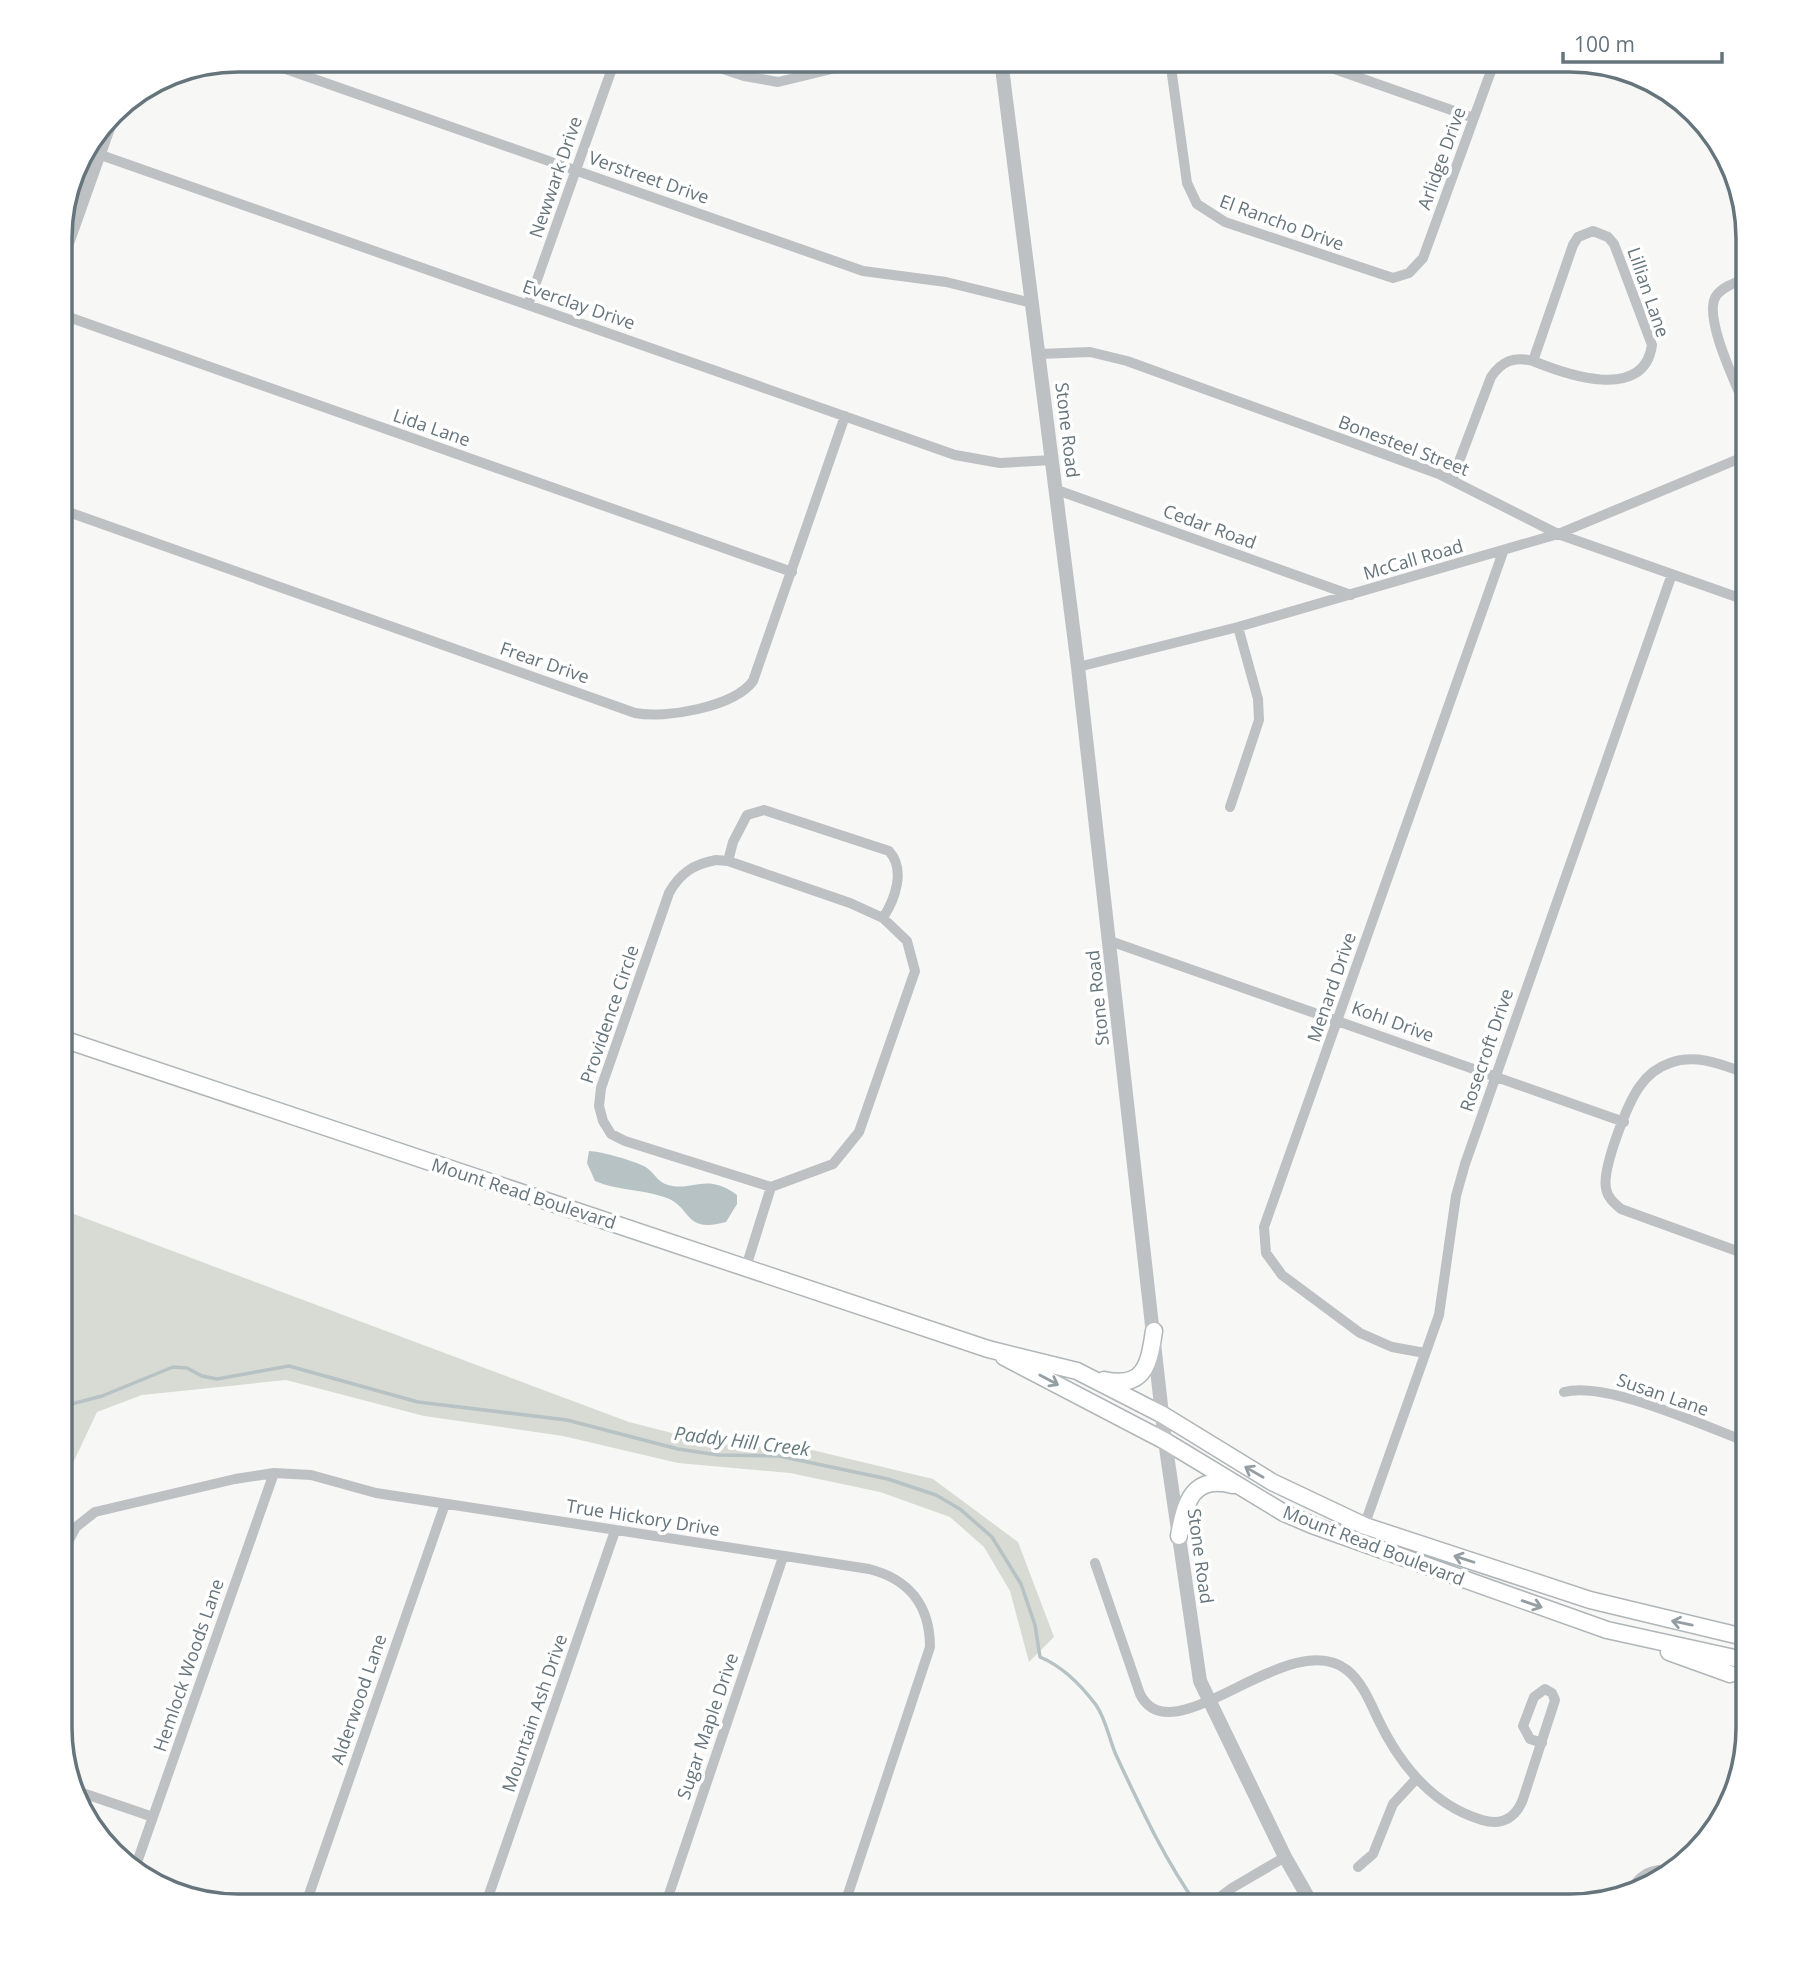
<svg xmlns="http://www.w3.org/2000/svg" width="1808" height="1966" viewBox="0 0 1808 1966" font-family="'Open Sans',sans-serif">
  <rect width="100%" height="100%" fill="#f7f7f5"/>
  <!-- green -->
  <path fill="#d8dbd4" d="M94 139 60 232 78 160Z
    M66 1211 629 1422 715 1444 808 1449 933 1479 1018 1542 1054 1637 1029 1662 1010 1591 984 1547 950 1517 880 1492 790 1473 678 1463 563 1436 424 1416 286 1380 142 1395 97 1412 72 1465 60 1461V1234Z"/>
  <!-- water -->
  <path fill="#b6c2c4" d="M589 1151C600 1151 639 1162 647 1168 655 1174 658 1182 668 1185 694 1192 705 1172 737 1195V1204L726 1222C682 1234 693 1206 664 1197 641 1189 618 1191 595 1181L587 1163Z"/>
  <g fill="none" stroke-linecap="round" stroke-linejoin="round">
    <!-- stream -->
    <path stroke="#b6c2c4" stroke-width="3.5" d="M60 1407 102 1396 173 1367 187 1368 202 1376 217 1379 289 1366 418 1402 567 1420 678 1449 718 1455 779 1456 888 1479 936 1495 960 1509 992 1537 1021 1584 1035 1625 1040 1657C1064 1667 1081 1685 1096 1705 1106 1719 1109 1739 1116 1755 1140 1806 1164 1859 1197 1905"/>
    <defs>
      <path id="secondary" d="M60 1038 988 1349 1077 1371 1163 1415 1272 1482 1365 1526 1590 1600 1748 1638
        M1004 1357 1165 1441 1284 1513 1312 1525 1607 1630 1748 1661
        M1104 1380C1145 1389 1149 1364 1154 1331
        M1179 1536C1185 1503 1192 1474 1233 1485
        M1669 1652 1730 1674"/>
    </defs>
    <!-- secondary casing -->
    <use href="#secondary" stroke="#afb6b9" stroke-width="19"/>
    <!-- minor -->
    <path stroke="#bdc1c4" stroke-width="10" d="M260 60 863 271 946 282 1032 303
      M696 60 744 76 778 82 869 60
      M1170 60 1187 183 1197 204 1225 222 1393 278 1409 273 1423 258 1495 60
      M1309 60 1474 118
      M98 154 955 455 1000 463 1053 460
      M1593 231 1608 237 1614 244 1652 345C1644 403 1565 374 1533 361L1573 245 1578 237Z
      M1748 278C1737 282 1723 286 1716 296 1702 317 1739 390 1748 413
      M528 305 615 60
      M60 314 792 572
      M1039 354 1090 352 1127 361 1439 474 1558 534 1748 601
      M1452 480 1491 377C1502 361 1514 356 1533 361
      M1057 490 1351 595
      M60 509 635 713C665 719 734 707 753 681L845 416
      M1078 667 1238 627 1558 534 1748 455
      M1230 807 1259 720 1258 699 1238 627
      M716 860 728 861 850 903 883 918 907 941 915 971 859 1132 833 1164 771 1187 625 1141 611 1134 603 1121 599 1106 601 1088 669 893C680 873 694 864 716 860Z
      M728 861 733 842 747 815 764 810 889 851C906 870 895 899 883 918
      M1110 941 1624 1122
      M1748 1074C1723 1065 1696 1053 1670 1063 1658 1067 1647 1076 1640 1086 1628 1102 1602 1168 1606 1188 1607 1197 1614 1203 1621 1209L1748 1255
      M746 1267 771 1187
      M1425 1353 1392 1347 1360 1333 1282 1275 1266 1253 1264 1227 1503 552
      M1564 1392C1608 1381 1703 1426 1748 1442
      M1362 1532 1439 1315 1456 1196 1465 1164 1672 574
      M60 1557 76 1527 95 1512 235 1479 274 1473 311 1475 376 1493 869 1569C909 1579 930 1606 930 1647L844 1906
      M1095 1563 1140 1694C1172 1759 1289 1624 1347 1670 1362 1682 1370 1702 1378 1719 1400 1765 1432 1805 1482 1820 1502 1826 1516 1818 1523 1799L1555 1700 1552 1693 1545 1689 1534 1697 1523 1726 1530 1739 1542 1743
      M1748 1626 1730 1674 1748 1681
      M71 1789 153 1817
      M1358 1867 1373 1854 1393 1804 1416 1779
      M135 1868 274 1473
      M1627 1897C1638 1875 1651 1866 1676 1871
      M305 1906 445 1504
      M485 1906 615 1531
      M665 1906 783 1557
      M1208 1906 1232 1888 1285 1857"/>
    <!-- tertiary -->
    <path stroke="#bdc1c4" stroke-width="14" d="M1001 60 1078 667 1165 1441 1200 1681 1285 1857 1313 1906
      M60 263 113 114"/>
    <!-- secondary -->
    <use href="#secondary" stroke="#fff" stroke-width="16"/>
  </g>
  <!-- one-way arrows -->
  <defs><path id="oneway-shaft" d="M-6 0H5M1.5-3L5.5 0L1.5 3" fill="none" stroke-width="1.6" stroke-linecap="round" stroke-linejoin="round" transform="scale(1.75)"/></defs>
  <g stroke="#949ea3">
    <use href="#oneway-shaft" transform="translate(1049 1380) rotate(28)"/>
    <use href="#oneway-shaft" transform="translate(1254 1472) rotate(-150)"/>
    <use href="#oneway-shaft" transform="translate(1464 1559) rotate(-162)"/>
    <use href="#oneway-shaft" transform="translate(1532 1604) rotate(19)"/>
    <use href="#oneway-shaft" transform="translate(1682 1623) rotate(-168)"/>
  </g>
  <g text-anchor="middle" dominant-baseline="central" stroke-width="7" stroke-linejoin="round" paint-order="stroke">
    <!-- street labels -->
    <g font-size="18" fill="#66757c" stroke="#fff">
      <text transform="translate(1441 158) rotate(-70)">Arlidge Drive</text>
      <text transform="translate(555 177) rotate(-71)">Newwark Drive</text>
      <text transform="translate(649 177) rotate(19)">Verstreet Drive</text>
      <text transform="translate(1282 222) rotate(20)">El Rancho Drive</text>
      <text transform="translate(1649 292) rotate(71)">Lillian Lane</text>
      <text transform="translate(579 304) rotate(19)">Everclay Drive</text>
      <text transform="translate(432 427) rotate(19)">Lida Lane</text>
      <text transform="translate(1068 430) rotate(83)">Stone Road</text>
      <text transform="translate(1404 445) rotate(21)">Bonesteel Street</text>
      <text transform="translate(1210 526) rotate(20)">Cedar Road</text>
      <text transform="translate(1413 559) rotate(-16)">McCall Road</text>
      <text transform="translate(545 662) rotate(19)">Frear Drive</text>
      <text transform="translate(1331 987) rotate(-71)">Menard Drive</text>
      <text transform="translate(1097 998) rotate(-96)">Stone Road</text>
      <text transform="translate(609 1014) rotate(-71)">Providence Circle</text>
      <text transform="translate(1393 1021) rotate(20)">Kohl Drive</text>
      <text transform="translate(1486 1050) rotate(-71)">Rosecroft Drive</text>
      <text transform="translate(524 1193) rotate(18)">Mount Read Boulevard</text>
      <text transform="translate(1663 1394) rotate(19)">Susan Lane</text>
      <text transform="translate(643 1517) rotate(9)">True Hickory Drive</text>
      <text transform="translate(1374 1545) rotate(21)">Mount Read Boulevard</text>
      <text transform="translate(1201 1556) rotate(82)">Stone Road</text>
      <text transform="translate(188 1665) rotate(-71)">Hemlock Woods Lane</text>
      <text transform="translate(358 1699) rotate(-71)">Alderwood Lane</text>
      <text transform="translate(534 1713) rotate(-71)">Mountain Ash Drive</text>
      <text transform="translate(707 1726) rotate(-71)">Sugar Maple Drive</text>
    </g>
    <!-- water labels -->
    <g font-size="19" font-style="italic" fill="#667a7e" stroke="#fff">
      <text transform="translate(742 1441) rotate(7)">Paddy Hill Creek</text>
    </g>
  </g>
  <!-- crop -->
  <path d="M0 0H1808V1966H0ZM238 72H1570A166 166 0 0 1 1736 238V1728A166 166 0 0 1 1570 1894H238A166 166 0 0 1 72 1728V238A166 166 0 0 1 238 72Z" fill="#fff" fill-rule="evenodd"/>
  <path fill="none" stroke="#66757c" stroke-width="3.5" d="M238 72H1570A166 166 0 0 1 1736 238V1728A166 166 0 0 1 1570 1894H238A166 166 0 0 1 72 1728V238A166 166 0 0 1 238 72Z"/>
  <!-- scale -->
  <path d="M1563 52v10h159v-10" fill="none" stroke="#66757c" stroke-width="3.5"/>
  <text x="1574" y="52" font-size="21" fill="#66757c" stroke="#ffffff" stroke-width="5" paint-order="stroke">100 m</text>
</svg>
